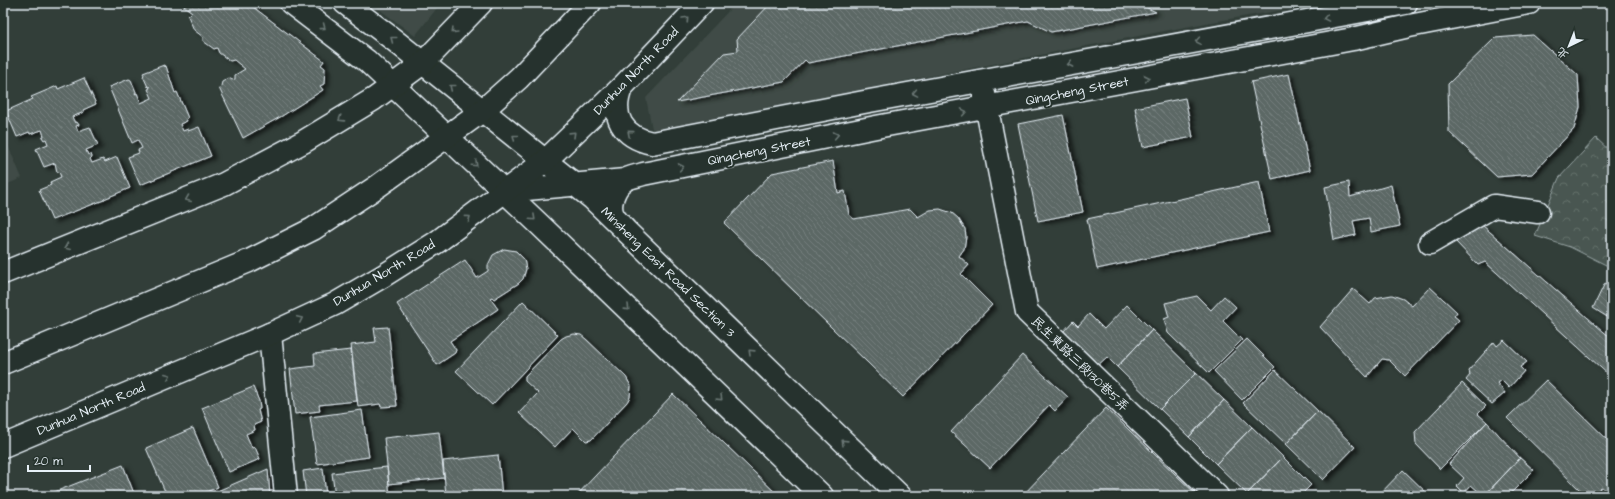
<svg xmlns="http://www.w3.org/2000/svg" width="1615" height="499" viewBox="0 0 1615 499" font-family="'Architects Daughter','LXGW WenKai TC',sans-serif">
  <defs>
    <pattern id="park-crowns" width="20" height="18" patternUnits="userSpaceOnUse"><rect width="20" height="18" fill="#495651"/><path d="M2 6a3 3 0 1 1 6 0M12 15a3 3 0 1 1 6 0" fill="none" stroke="#636f6b"/></pattern>
    <pattern id="building-back-hatch" width="6" height="6" patternUnits="userSpaceOnUse"><rect width="6" height="6" fill="#5c6865"/><path d="M-1 5l2 2M0 0l6 6M5-1l2 2" fill="none" stroke="#737e7c"/></pattern>
    <filter id="shadow"><feDropShadow dx="4.5" dy="2.5" stdDeviation="2" flood-color="#0009"/></filter>
  </defs>
  <rect width="100%" height="100%" fill="#323e39"/>
  <filter id="ink" filterUnits="userSpaceOnUse"><feTurbulence type="fractalNoise" baseFrequency=".025" numOctaves="2"/><feDisplacementMap in="SourceGraphic" scale="8" xChannelSelector="R" yChannelSelector="G"/><feConvolveMatrix kernelMatrix="1 2 1 2 8 2 1 2 1" color-interpolation-filters="sRGB"/></filter>
  <g filter="url(#ink)">
    <!-- built -->
    <path fill="#3f4b46" d="M371 3H441L415 36Z
      M736 3H1324L1206 23 895 83 653 134 646 98Z
      M3 134 22 178 3 186Z"/>
    <!-- park -->
    <path fill="url(#park-crowns)" stroke="#98a4a4" d="M1596 138 1612 153V268L1570 247 1535 236 1559 178Z"/>
    <!-- building -->
    <path fill="url(#building-back-hatch)" stroke="#e8f1f8" filter="url(#shadow)" d="M180 3H248L324 61 321 65 325 68 324 84 320 86 323 90 282 116 243 138 219 88 221 86 222 82 229 78 232 80 235 79V75L245 69 234 60 230 61 219 53 217 48 214 49 203 41V37L194 30 188 16 192 12Z
      M771 3H1137L1156 12 1051 32 1028 21 808 63 805 60 784 82 677 102 724 53 738 51 737 39Z
      M1533 35 1578 75 1580 107 1574 129 1532 174 1497 177 1449 132 1448 84 1495 38Z
      M164 65 165 67 166 66 175 93 177 92 188 118 186 119 187 121 180 124 183 131 188 129V131L199 127 211 156 140 185 128 157 139 153 138 150 142 148 138 140 132 143 109 87 129 79 131 80 136 92 135 94 137 93 141 103 152 98 148 89 150 88 149 86 148 87 143 76 144 75 143 73Z
      M1289 74 1310 170 1272 179 1251 82Z
      M84 78 96 104 83 110 84 112 72 117 75 123 77 122 79 125 76 126 78 131 90 127 98 145 86 150 88 155 91 154 92 157 90 159 92 163 103 159 105 162 117 157 130 188 104 199V200L52 220 39 190 51 185 50 182 61 177 59 172H57L55 163 44 167 36 149 48 144 46 139 44 140 42 137 44 136 42 130 30 134 29 132 17 137 6 111 33 99 31 97 57 86 58 89Z
      M1185 98 1193 137 1143 147 1135 108Z
      M1063 115 1083 212 1038 221 1018 124Z
      M833 161 838 193 845 191 849 215 854 219 910 209 918 217 930 210 940 209 952 213 958 218 965 229 966 237 964 249 959 256 969 265 961 274 992 305 903 397 724 223 772 173Z
      M1259 182 1269 232 1097 269 1087 219Z
      M1349 182 1350 197 1391 185 1400 226 1371 232 1369 218 1353 221 1356 235 1334 240 1325 187Z
      M1482 225 1612 339V378L1485 262 1478 265 1455 241Z
      M504 249 516 251 524 259 526 269 523 279 519 283 494 299 492 297 490 298 498 309 450 341 456 350 455 353 437 365 397 304 465 260 477 278 488 271V265L493 255Z
      M1605 283 1612 287V320L1593 308Z
      M1430 287 1457 312 1454 316 1459 320 1405 376 1389 360 1382 359 1367 377 1320 327 1353 289 1370 304 1375 298 1392 295 1403 299 1412 306Z
      M1197 296 1211 310 1224 296 1236 307 1223 321 1242 340 1209 373 1168 333 1164 319 1169 317 1165 303Z
      M523 301 558 335 492 405 456 371Z
      M1127 305 1152 330 1117 367 1107 357 1096 367 1062 333 1073 321 1078 326 1089 314 1104 329Z
      M388 327 397 406 381 407 380 404 358 407 351 345 376 342 374 328Z
      M1152 330 1196 373 1160 409 1117 367Z
      M574 334 581 335 586 339 626 377 631 386 630 397 627 402 591 440 586 441 573 428 555 447 519 413 538 393 525 381V376L561 339 566 336Z
      M1247 339 1275 367 1242 400 1214 371Z
      M1504 340 1527 362 1520 367 1524 371 1509 388 1501 380 1497 383 1505 393 1492 404 1466 380 1470 375 1469 370 1494 342 1497 346Z
      M351 350 357 401 319 405 320 411 295 414 290 369 315 366 314 354Z
      M1022 355 1068 397 1055 411 1049 405 990 468 951 432Z
      M1275 370 1318 411 1286 444 1243 403Z
      M1196 373 1224 400 1189 437 1160 409Z
      M1546 380 1612 444V487L1608 491 1601 487 1593 496H1586L1507 418Z
      M1462 383 1486 406 1478 414 1487 422 1440 469 1416 444 1415 432Z
      M253 387 259 401 260 409 258 410 261 422 254 425 255 430 246 434 252 448 255 447 260 459 229 472 202 408Z
      M673 394 779 496H576Z
      M1224 400 1252 427 1216 464 1189 437Z
      M1106 408 1198 496H1022Z
      M362 410 369 457 317 464 310 417Z
      M1318 411 1355 447 1323 480 1286 444Z
      M1487 422 1520 458 1484 496 1471 485 1464 493 1457 486 1464 478 1449 464Z
      M1252 427 1283 457 1247 494 1216 464Z
      M193 428 218 487 197 496H167L146 448Z
      M439 432 444 478 389 484 384 438Z
      M498 455 502 496H446L443 461Z
      M1283 457 1311 485 1300 496H1249L1247 494Z
      M1520 458 1534 470 1508 496H1484Z
      M123 465 135 496H46L57 491Z
      M387 467 390 496H335L332 473Z
      M323 468 326 496H306L303 471Z
      M268 469 270 496H206Z
      M1403 470 1430 496H1378Z"/>
    <g fill="none" stroke-linecap="round" stroke-linejoin="round">
      <defs>
        <path id="minor" d="M291 3 367 61 539 224 822 496
          M345 3 394 40 593 199 900 496
          M621 88C610 117 623 137 652 143L864 102 1406 3
          M984 94 1027 312 1217 496
          M505 191 625 180
          M627 232C623 227 617 222 614 217 607 206 614 187 625 180 629 177 637 176 643 174L876 127 1353 39 1409 26 1529 3
          M1430 243 1494 206 1538 212
          M270 334 286 496"/>
        <path id="major" d="M3 273 224 184 303 142 374 99 423 63 481 3
          M3 363 249 261 313 229 378 186 482 111 519 78 590 3
          M3 446 270 334 335 304 383 276 437 242 545 161 621 88 702 3"/>
      </defs>
      <!-- minor casing -->
      <use href="#minor" stroke="#e8f1f8" stroke-width="25"/>
      <!-- major casing -->
      <use href="#major" stroke="#e8f1f8" stroke-width="25"/>
      <!-- minor -->
      <use href="#minor" stroke="#26332d" stroke-width="22"/>
      <!-- major -->
      <use href="#major" stroke="#26332d" stroke-width="22"/>
    </g>
    <!-- one-way arrows -->
    <defs><path id="oneway-chevron" d="M-2-3.5L2.5 0L-2 3.5" fill="none" stroke-width="1.6" stroke-linecap="round" stroke-linejoin="round"/></defs>
    <g stroke="#6a7674">
      <use href="#oneway-chevron" transform="translate(1326 18) rotate(170)"/>
      <use href="#oneway-chevron" transform="translate(686 19) rotate(-47)"/>
      <use href="#oneway-chevron" transform="translate(323 27) rotate(37)"/>
      <use href="#oneway-chevron" transform="translate(454 31) rotate(134)"/>
      <use href="#oneway-chevron" transform="translate(393 39) rotate(-142)"/>
      <use href="#oneway-chevron" transform="translate(1198 41) rotate(170)"/>
      <use href="#oneway-chevron" transform="translate(1070 64) rotate(169)"/>
      <use href="#oneway-chevron" transform="translate(1147 78) rotate(-11)"/>
      <use href="#oneway-chevron" transform="translate(452 87) rotate(-141)"/>
      <use href="#oneway-chevron" transform="translate(915 93) rotate(170)"/>
      <use href="#oneway-chevron" transform="translate(964 112) rotate(-10)"/>
      <use href="#oneway-chevron" transform="translate(341 119) rotate(148)"/>
      <use href="#oneway-chevron" transform="translate(630 133) rotate(-139)"/>
      <use href="#oneway-chevron" transform="translate(573 134) rotate(-44)"/>
      <use href="#oneway-chevron" transform="translate(836 135) rotate(-11)"/>
      <use href="#oneway-chevron" transform="translate(515 137) rotate(-141)"/>
      <use href="#oneway-chevron" transform="translate(475 164) rotate(43)"/>
      <use href="#oneway-chevron" transform="translate(681 167) rotate(-11)"/>
      <use href="#oneway-chevron" transform="translate(188 199) rotate(158)"/>
      <use href="#oneway-chevron" transform="translate(468 218) rotate(-36)"/>
      <use href="#oneway-chevron" transform="translate(533 218) rotate(43)"/>
      <use href="#oneway-chevron" transform="translate(67 247) rotate(158)"/>
      <use href="#oneway-chevron" transform="translate(627 308) rotate(44)"/>
      <use href="#oneway-chevron" transform="translate(300 319) rotate(-25)"/>
      <use href="#oneway-chevron" transform="translate(751 352) rotate(-136)"/>
      <use href="#oneway-chevron" transform="translate(168 376) rotate(-23)"/>
      <use href="#oneway-chevron" transform="translate(720 398) rotate(44)"/>
      <use href="#oneway-chevron" transform="translate(844 442) rotate(-136)"/>
    </g>
  </g>
  <g text-anchor="middle" dominant-baseline="central" stroke-width="4" stroke-linejoin="round" paint-order="stroke">
    <!-- street labels -->
    <g font-size="13" fill="#e8f1f8" stroke="#26332d">
      <text transform="translate(636 71) rotate(-46)">Dunhua North Road</text>
      <text transform="translate(1077 91) rotate(-11)">Qingcheng Street</text>
      <text transform="translate(759 151) rotate(-11)">Qingcheng Street</text>
      <text transform="translate(668 272) rotate(44)">Minsheng East Road Section 3</text>
      <text transform="translate(384 273) rotate(-31)">Dunhua North Road</text>
      <text transform="translate(1080 364) rotate(44)">民生東路三段130巷5弄</text>
      <text transform="translate(91 409) rotate(-23)">Dunhua North Road</text>
    </g>
  </g>
  <!-- margin -->
  <rect width="1615" height="499" fill="none" stroke="#26332d" stroke-width="16"/>
  <rect x="8" y="8" width="1599" height="483" fill="none" stroke="#e8f1f8" stroke-width="1.5" filter="url(#ink)"/>
  <!-- north arrow -->
  <g transform="translate(1569 46) rotate(223)" stroke="#26332d" stroke-width="3" paint-order="stroke">
  <path d="M0-3L7 15L0 10L-7 15Z" fill="#e8f1f8"/>
  <text y="-6" font-size="11" font-weight="bold" text-anchor="middle" fill="#e8f1f8">北</text>
  </g>
  <!-- scale -->
  <path d="M28 465v6h62v-6" fill="none" stroke="#e8f1f8" stroke-width="2"/>
  <text x="34" y="465" font-size="12" fill="#e8f1f8" stroke="#26332d" stroke-width="3" paint-order="stroke">20 m</text>
</svg>
